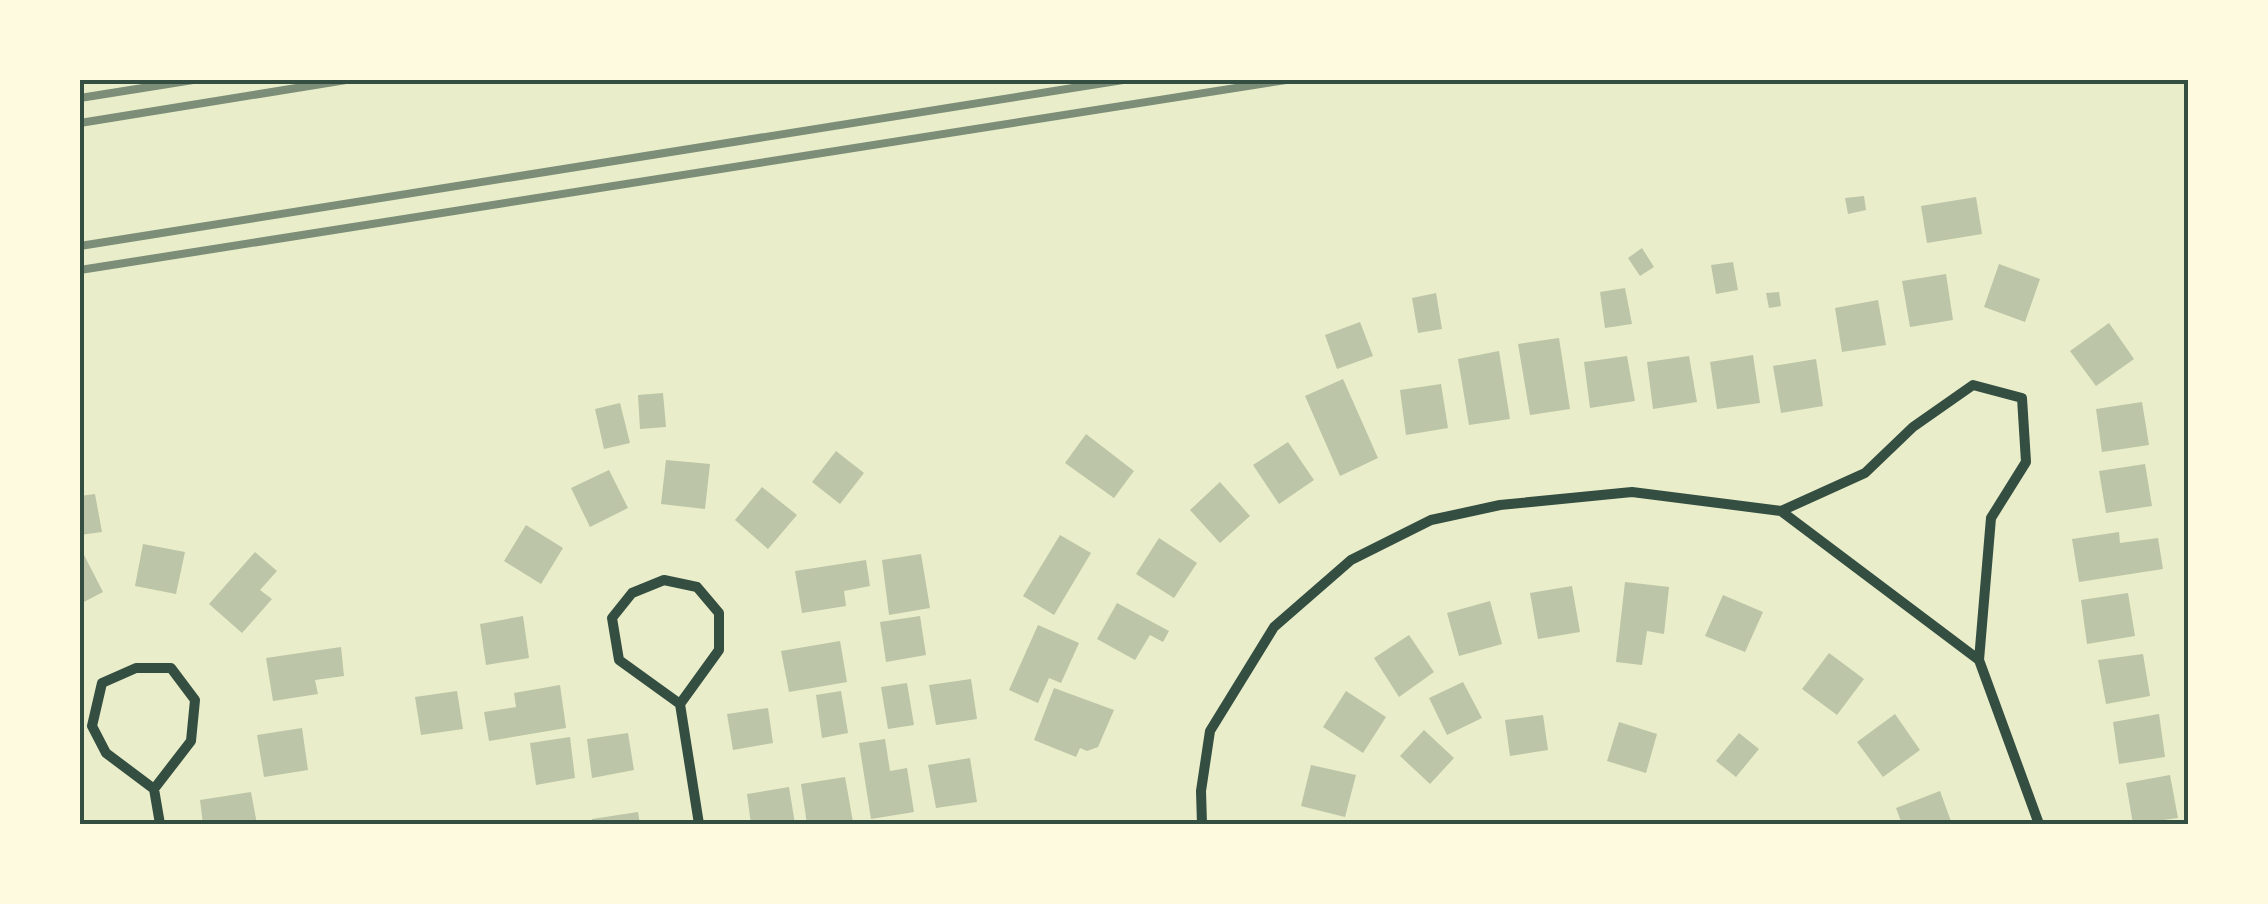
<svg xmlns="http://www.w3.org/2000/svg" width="2268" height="904" viewBox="0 0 2268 904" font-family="Montserrat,sans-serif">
  <rect width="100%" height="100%" fill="#e9edc9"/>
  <!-- building -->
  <path fill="#bcc5a7" d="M1864 196 1866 210 1848 214 1845 198Z
    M1976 197 1982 234 1927 243 1921 206Z
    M1642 248 1654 267 1640 276 1628 258Z
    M1733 262 1738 290 1716 294 1711 265Z
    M1999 264 2040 279 2025 322 1984 307Z
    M1946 274 1953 320 1910 327 1902 281Z
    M1625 288 1632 324 1605 328 1600 292Z
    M1779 292 1781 306 1769 308 1766 293Z
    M1436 293 1442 329 1418 333 1412 298Z
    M1878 300 1886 345 1842 352 1835 308Z
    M1360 322 1373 356 1337 369 1325 335Z
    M2109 323 2134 359 2096 386 2070 351Z
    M1559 338 1570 409 1530 415 1518 344Z
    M1499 351 1510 419 1469 425 1458 359Z
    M1753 355 1760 403 1717 409 1710 362Z
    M1627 356 1635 401 1590 408 1584 362Z
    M1689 356 1697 402 1653 409 1647 362Z
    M1816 359 1823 406 1781 413 1773 366Z
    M1343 379 1378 458 1340 476 1305 396Z
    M1441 384 1448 428 1406 435 1400 390Z
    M663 393 666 427 640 429 638 395Z
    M2142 402 2149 445 2102 452 2096 409Z
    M620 403 630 443 604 449 595 409Z
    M1086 434 1134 471 1114 498 1065 463Z
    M1288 442 1314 480 1279 504 1253 465Z
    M836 451 864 473 840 504 812 482Z
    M666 460 710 464 705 509 661 504Z
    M2145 464 2152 506 2106 513 2099 471Z
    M609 470 628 508 590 527 571 488Z
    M1220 482 1250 516 1220 543 1190 510Z
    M762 487 797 515 768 549 735 520Z
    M95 494 102 532 80 535V496Z
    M526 525 563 548 541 584 504 561Z
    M2119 532 2120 543 2158 538 2163 569 2079 582 2072 539Z
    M1060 535 1091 553 1054 615 1023 596Z
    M1159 538 1197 563 1174 598 1136 574Z
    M143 544 185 552 176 594 135 586Z
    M255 552 277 571 260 590 272 599 242 633 209 604Z
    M83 553 103 592 80 604V554Z
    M921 554 930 608 889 615 882 560Z
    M866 560 870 586 844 591 846 606 802 613 795 571Z
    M1625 582 1669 587 1664 634 1647 631 1642 665 1616 662Z
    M1572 586 1580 632 1538 639 1530 593Z
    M2128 593 2135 636 2087 644 2081 600Z
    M1723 595 1763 612 1745 652 1705 636Z
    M1490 601 1502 644 1459 656 1447 613Z
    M1117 603 1169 631 1163 642 1150 635 1135 660 1097 639Z
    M523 616 529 658 486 665 480 624Z
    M920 616 926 655 886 662 880 622Z
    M1038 625 1079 643 1061 683 1049 678 1038 703 1009 690Z
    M1409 635 1434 672 1399 697 1374 658Z
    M840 641 847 682 789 692 781 651Z
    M341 647 344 676 315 680 318 694 273 701 266 658Z
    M1829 653 1864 679 1837 715 1802 689Z
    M2143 654 2150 696 2106 704 2098 660Z
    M971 679 977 719 936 725 929 685Z
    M1463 682 1482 718 1447 735 1429 698Z
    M907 683 914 725 888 729 881 687Z
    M560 685 566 728 489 741 484 712 516 707 514 693Z
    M1054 688 1114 710 1098 747 1087 751 1080 748 1076 757 1034 740Z
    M457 691 463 729 421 735 415 697Z
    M841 691 848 733 822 738 816 695Z
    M1346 691 1386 717 1363 753 1323 727Z
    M768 708 773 743 733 750 727 714Z
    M1895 714 1920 750 1883 777 1857 742Z
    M2159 714 2165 757 2119 764 2113 722Z
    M1543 715 1548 750 1510 756 1505 720Z
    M1619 722 1657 734 1646 773 1607 761Z
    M302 728 308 770 264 777 257 735Z
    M1424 730 1454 758 1430 784 1400 756Z
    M628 733 634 770 592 778 587 739Z
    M1739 733 1759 749 1736 777 1716 761Z
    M570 737 575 778 536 785 530 743Z
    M885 739 890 771 907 768 914 812 871 819 859 743Z
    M970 758 977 802 936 808 928 765Z
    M1311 765 1356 775 1345 817 1301 806Z
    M2170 775 2178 818 2133 824 2126 783Z
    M845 777 853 822 807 824 801 784Z
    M789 787 795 824H751L747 794Z
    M1940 791 1952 824H1902L1896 808Z
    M251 792 257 824H203L200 800Z
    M638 812 640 824H592V819Z"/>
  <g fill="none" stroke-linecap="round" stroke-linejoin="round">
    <!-- minor -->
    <path stroke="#344e41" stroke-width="10" d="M1781 511 1979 660
      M664 580 697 587 719 613V650L680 704 619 660 612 618 632 593Z
      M136 668H171L195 700 191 741 154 789 106 753 92 726 102 683Z
      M680 704 699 824
      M154 789 160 824
      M1202 824 1201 791 1210 731 1274 627 1351 560 1431 520 1500 505 1632 492 1781 511 1865 473 1913 427 1973 385 2022 398 2026 462 1991 518 1979 660 2039 824"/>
    <!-- rail -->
    <path stroke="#7c8e77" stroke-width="8" d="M80 98 193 80
      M80 123 346 80
      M80 246 1123 80
      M80 270 1286 80"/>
  </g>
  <!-- border -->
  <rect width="2268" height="904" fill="none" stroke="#fefae0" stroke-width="165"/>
  <rect x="82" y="82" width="2104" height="740" fill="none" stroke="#344e41" stroke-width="4"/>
</svg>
